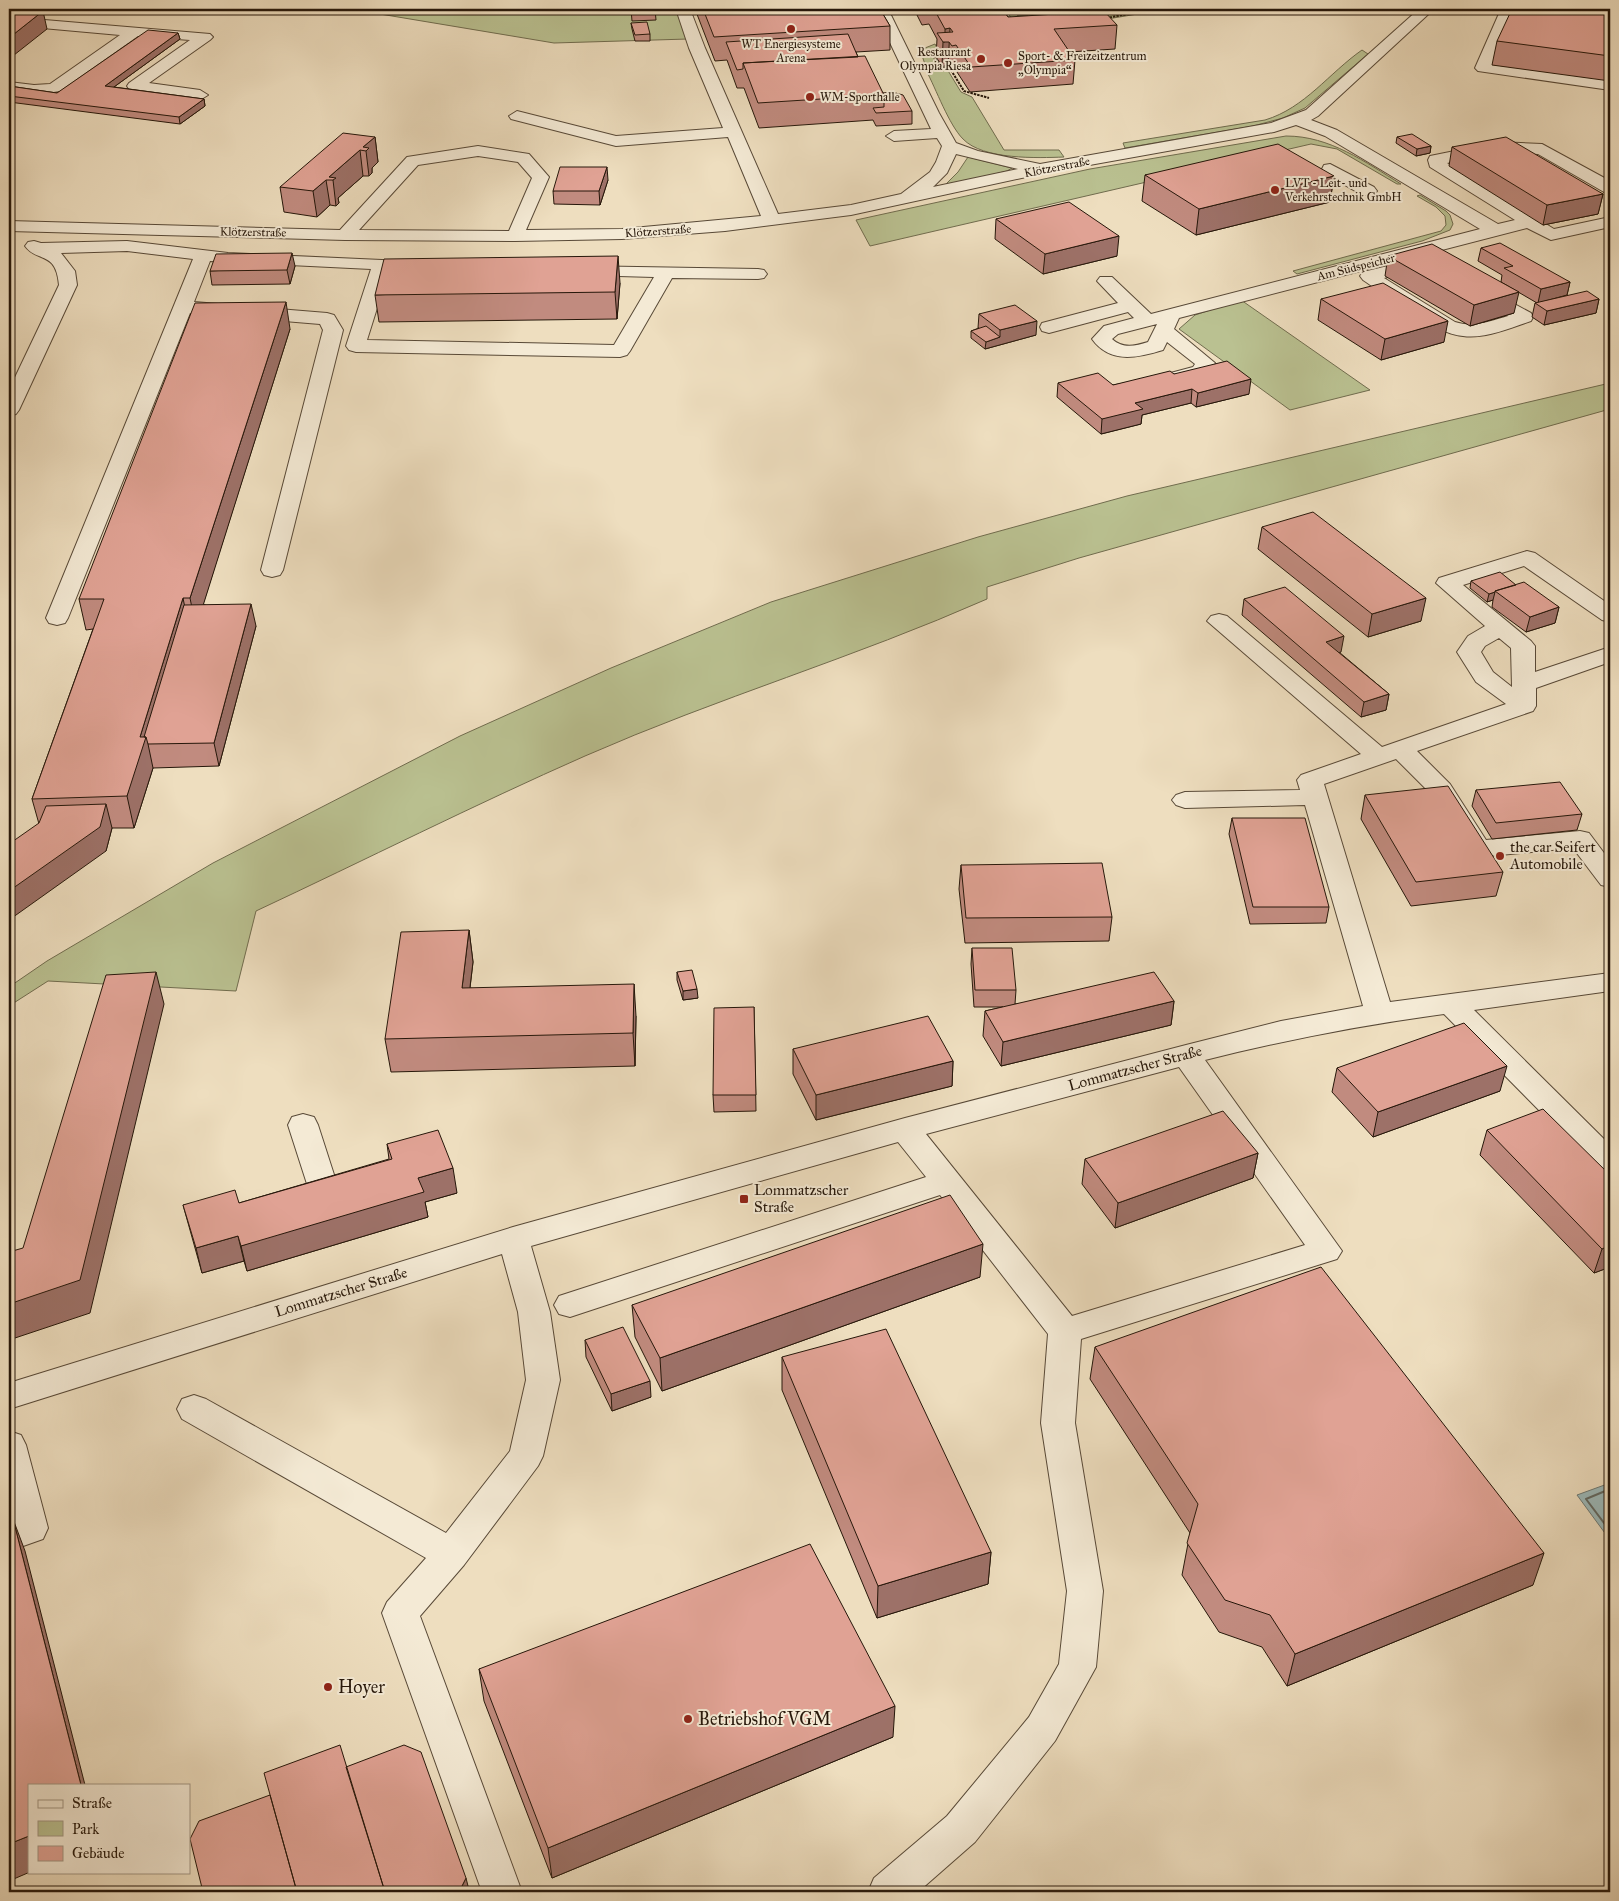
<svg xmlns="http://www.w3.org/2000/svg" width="1619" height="1901" viewBox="0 0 1619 1901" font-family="'IM FELL Great Primer',serif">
  <rect width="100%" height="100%" fill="#eedebf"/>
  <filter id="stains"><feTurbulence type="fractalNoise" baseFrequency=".004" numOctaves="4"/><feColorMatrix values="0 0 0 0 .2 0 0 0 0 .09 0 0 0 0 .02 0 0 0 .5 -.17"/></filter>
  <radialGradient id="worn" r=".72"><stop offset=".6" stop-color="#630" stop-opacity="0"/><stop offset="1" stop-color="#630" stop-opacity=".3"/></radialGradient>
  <!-- green -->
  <path fill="#bac191" stroke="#706c4e" d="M350 9H677L688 39 554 43Z
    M1005 9H1168L1022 33Z
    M935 44 937 48 931 53 938 66 926 67 920 50Z
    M1362 50 1368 54 1305 108 1283 118 1253 126 1125 148 1123 143 1265 120C1305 108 1329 73 1362 50Z
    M947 69 961 92 972 97 1004 150H1059L1064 157C1038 158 983 160 963 139 949 125 936 89 926 70Z
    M1286 136C1330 136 1365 162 1401 184H1397L1337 149 1311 144 870 246 856 220 1090 169Z
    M968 157 1012 168 1007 171 950 185 946 184 958 172Z
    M1420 195 1446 211 1450 215 1453 224 1450 230 1422 241 1297 274 1293 271 1441 231 1446 225 1445 216 1436 207 1417 196Z
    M1241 300 1370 390 1290 410 1179 329 1195 315Z
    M1610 383V409L1079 558 987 587V599C856 657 717 698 585 756 474 805 365 860 256 911L236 991 48 981 9 1006V987L47 961 213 863 460 736 611 668 771 602 978 537 1127 496Z"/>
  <!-- water -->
  <path fill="#9cbabb" stroke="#6d7974" d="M1610 1483V1540L1577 1495Z"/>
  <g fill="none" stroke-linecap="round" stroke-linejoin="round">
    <!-- shore -->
    <path stroke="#616862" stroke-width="2" d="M1610 1489 1586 1499 1610 1531"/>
    <defs>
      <path id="minor" d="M676 9H690L705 48 778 214 851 205 901 194 930 172 936 162 942 146 937 138 894 141 886 136 894 131 931 129 874 9H888L939 113 956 143 978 151 1040 164 1271 123 1306 110 1419 9H1434L1318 116 1311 120 1337 130 1498 224 1515 220 1430 167 1428 160 1430 156 1499 142 1542 144 1610 181V193L1604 192 1538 154 1499 152 1447 163 1554 229 1610 217V227L1551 240 1527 228 1179 318 1174 329 1215 363 1208 375 1170 385 1163 383 1160 379 1163 375 1193 367 1195 364 1167 342 1163 350C1137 358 1110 364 1092 339L1104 326 1134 318 1128 312 1049 333 1042 331 1040 327 1042 323 1118 303 1097 281 1100 277H1112L1151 314 1480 229 1325 136 1296 125 1274 132 1045 173 851 215 725 231 622 239 515 241 345 240 9 231V221L340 230 407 157 478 146 529 154 549 177 526 230 622 229 761 216 728 137 616 146 511 119 509 116 517 111 616 136 723 128 689 48ZM956 154 1018 169 933 187 947 173ZM478 156 518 162 532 178 509 231 359 230 418 165ZM1157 324 1148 342C1135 346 1123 349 1112 339L1118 334Z
        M1501 9H1515L1492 65 1610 80V90L1478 71 1475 68Z
        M9 17 210 34 213 37 210 40 149 83 200 90 208 95 200 100 129 89 127 86 129 83 190 40 138 36 60 91 34 95 9 92V82L34 85 50 84 120 35 9 25Z
        M1330 164 1374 187 1377 191 1374 195H1362L1324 173 1322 169 1324 165Z
        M34 241 41 243 127 241 228 253 426 262 429 266 426 270H389L367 340 614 345 654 277 583 275 577 274 574 270 577 266 758 269 764 270 767 274 764 278 758 279 672 278 630 351 627 355 620 357 356 352 349 350 346 346 371 269 210 261 194 302 327 313 334 315 343 330 283 570 280 575 272 577 264 575 261 570 323 330 320 324 190 313 68 618 65 623 57 625 49 623 46 618 193 259 127 251 61 253 75 271 77 285 19 410 16 414 9 416V390L59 285C56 250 37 263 25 246L28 242Z
        M1396 264 1402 265 1405 269 1402 273 1384 278 1455 322C1473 328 1491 321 1508 316L1476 297 1474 293 1476 289 1483 287 1531 313 1533 317 1531 321C1510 328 1485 339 1463 336 1435 334 1387 296 1363 280L1360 276 1363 272Z
        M1527 551 1535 553 1610 605V622L1602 620 1524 566 1463 585 1531 641 1535 646V672L1610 647V662L1536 688V706L1533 711 1417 751 1450 784 1486 840 1580 831 1589 833 1610 861V887L1601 885 1573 848 1479 857 1470 855 1431 794 1396 759 1324 784 1390 1002 1610 973V991L1474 1010 1610 1145V1174L1599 1171 1444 1014C1363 1025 1284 1040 1205 1060L1342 1251 1337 1259 1081 1339 1075 1423 1103 1591 1096 1667 1055 1741 975 1842 918 1892H868L874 1878 947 1816 1029 1717 1059 1664 1067 1591 1041 1423 1048 1334 940 1195 570 1317 559 1314 554 1305 559 1296 926 1177 898 1142 531 1246 550 1312 560 1380 543 1456 538 1466 464 1565 420 1616 522 1892H482L382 1613 387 1602 426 1558 182 1419 177 1409 182 1399 194 1395 206 1399 446 1533 510 1451 526 1380 518 1312 502 1254 9 1409V1383L513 1227 905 1118 1186 1045 1281 1021 1363 1006 1305 805 1185 808 1176 805 1172 800 1176 795 1185 792 1300 790 1297 780 1301 775 1361 754 1207 621 1211 616 1219 614 1227 616 1382 747 1506 704 1476 682 1457 652 1468 636 1485 626 1436 583 1439 578ZM1499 638 1511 648 1512 687 1493 672 1481 652 1485 646ZM1179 1067 1305 1245 1072 1316 926 1134Z
        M303 1114 314 1117 318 1125 337 1184 333 1192 322 1195 311 1192 307 1184 288 1125 292 1117Z
        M9 1431 21 1435 26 1445 48 1528 43 1539 9 1551Z"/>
    </defs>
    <!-- minor casing -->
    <use href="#minor" stroke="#584937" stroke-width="2"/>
    <!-- path -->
    <path stroke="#26170a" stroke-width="2" stroke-dasharray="2.5 1" stroke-linecap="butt" d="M1106 18 1156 9
      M940 54 934 55 942 68
      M949 67 964 91 989 98
      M936 68 948 67"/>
    <!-- minor -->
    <use href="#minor" fill="#f4ead5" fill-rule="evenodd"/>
  </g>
  <!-- wall -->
  <path fill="#c18b7f" stroke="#26170a" d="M631 9H655L656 20 632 21Z
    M695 9H880L890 26V50L856 52 858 57 883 93 912 111V124L876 126 873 120 759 128 744 88H737L727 60 715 61Z
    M914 9H1002L1008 17 1117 25 1115 49 1069 52 1075 60 1073 84 970 92 955 69 951 70 948 66H942L936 57 937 39 929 24 922 25Z
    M1013 9H1028V15H1017Z
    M1037 9H1050V11H1039Z
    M1610 9V81L1492 65 1497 41Z
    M631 23 650 34V41H635L632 29Z
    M178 33 180 39 114 87 204 99 205 106 180 124 9 102V86L57 93Z
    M375 137 378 162 372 168V173L369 176H363L338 198 339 203 336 206 330 205 317 217 284 212 280 187Z
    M1397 137 1431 146 1430 153 1416 156 1396 143Z
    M1452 147 1603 194 1598 214 1543 225 1449 166Z
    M1145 175 1334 176 1330 202 1196 235 1142 201Z
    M608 180 600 205 554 204 553 191Z
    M996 219 1117 256 1043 274 995 239Z
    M1481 248 1570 282 1567 295 1553 299H1599L1596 313 1544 325 1532 317 1535 303H1537L1501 282 1502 275 1478 261Z
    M1388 256 1514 313 1470 326 1385 276Z
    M295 266 290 284 212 285 210 271Z
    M620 283 617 319 379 322 375 295Z
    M1321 299 1444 342 1381 360 1318 320Z
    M979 314 1036 335 985 349 971 338V331L979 328H978Z
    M290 329 203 604 256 626 219 766 153 768 134 828H112L106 851 39 824 32 799 93 629 86 630 79 599Z
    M1174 374 1249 394 1196 407 1191 403 1142 415 1141 424 1101 434 1057 397 1058 383 1113 385Z
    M1262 527 1421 621 1368 637 1258 549Z
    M1471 581 1516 585 1559 607 1555 623 1526 632 1492 607 1493 600 1487 602 1470 588Z
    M1244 599 1341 652H1339L1389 694 1386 710 1361 717 1242 615Z
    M1476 790 1582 814 1577 830 1492 839 1472 806Z
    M1365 795 1503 872 1496 896 1411 906 1361 819Z
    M1232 818 1329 907 1326 923 1250 924 1229 834Z
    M961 865 1112 917 1109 941 965 943 959 889Z
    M469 930 473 962 470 988 636 1016 635 1066 391 1072 385 1039Z
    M972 948 1016 990 1015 1004 1174 1001 1171 1025 1001 1066 983 1036 985 1011 1003 1007H974L971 964Z
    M677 972 698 998 683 1000 677 980Z
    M754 1007 756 1111 714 1112 713 1095Z
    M793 1049 953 1061 952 1086 816 1120 793 1074Z
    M1337 1068 1500 1091 1373 1137 1332 1092Z
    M1487 1130 1610 1175V1267L1594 1273 1480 1155Z
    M387 1144 457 1193 425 1202 428 1217 247 1271 244 1261 202 1273 183 1205 239 1203 389 1159Z
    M1258 1153 1253 1178 1115 1228 1082 1184 1085 1159Z
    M980 1277 662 1391 635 1337 632 1305Z
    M585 1340 651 1397 612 1411 586 1357Z
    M1095 1347 1533 1585 1287 1686 1262 1647 1219 1632 1182 1575 1190 1533 1090 1379Z
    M782 1357 991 1552 988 1584 877 1618 782 1390Z
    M479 1669 893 1737 552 1878 484 1701Z"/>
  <!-- shaded-wall -->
  <path fill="#9d7168" stroke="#26170a" d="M43 11 47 29 9 59V38Z
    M950 28 948 66H942L943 42H945V29Z
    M178 33 180 39 107 92 105 86Z
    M204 99 205 106 180 124 179 117Z
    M375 137 378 162 372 168V173L369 176 366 151 363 147Z
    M1431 146 1430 153 1416 156 1417 149Z
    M360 150 363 176 338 198 339 203 336 206 333 180 329 177Z
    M607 167 608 180 600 205 599 191Z
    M1334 176 1330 202 1196 235 1199 209Z
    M326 180 330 205 317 217 313 191Z
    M1603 194 1598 214 1543 225 1547 205Z
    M1119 236 1117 256 1043 274 1045 254Z
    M292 253 295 266 290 284 287 270Z
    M618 256 620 283 617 319 615 292Z
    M1570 282 1567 295 1538 303 1541 289Z
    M1519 292 1514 313 1470 326 1474 305Z
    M1599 299 1596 313 1544 325 1547 311Z
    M286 302 290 329 196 628 190 598Z
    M1037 321 1036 335 985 349 986 342 1000 337V330Z
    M1448 321 1444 342 1381 360 1385 339Z
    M1251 379 1249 394 1196 407 1198 393Z
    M1192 389 1191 403 1142 415 1141 424 1101 434 1102 419 1135 403Z
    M1495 592 1493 600 1487 602 1489 594Z
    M183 598 189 628 148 744 153 768 134 828 127 796 140 737Z
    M1426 598 1421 621 1368 637 1372 614Z
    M251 604 256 626 219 766 214 743Z
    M1559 607 1555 623 1526 632 1530 617Z
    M1344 636 1341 652 1324 657 1326 642Z
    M1389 694 1386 710 1361 717 1364 702Z
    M106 804 112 828 106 851 9 920V891Z
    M469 930 473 962 466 1020 462 988Z
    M156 972 164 1004 90 1313 9 1340V1304Z
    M634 984 636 1016 635 1066 633 1033Z
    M697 989 698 998 683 1000V991Z
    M1174 1001 1171 1025 1001 1066 1003 1042Z
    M953 1061 952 1086 816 1120V1095Z
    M1507 1066 1500 1091 1373 1137 1378 1112Z
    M1258 1153 1253 1178 1115 1228 1118 1203Z
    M453 1168 457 1193 425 1202 428 1217 247 1271 241 1246 418 1178Z
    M238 1236 244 1261 202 1273 196 1248Z
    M983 1244 980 1277 662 1391 660 1358Z
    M1610 1245V1267L1594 1273 1602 1249Z
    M650 1381 651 1397 612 1411 611 1394Z
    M13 1519 25 1551 85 1785H81Z
    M991 1552 988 1584 877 1618 878 1586Z
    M1544 1553 1533 1585 1287 1686 1295 1654Z
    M895 1706 893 1737 552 1878 548 1848Z
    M29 1836V1872H30L9 1881V1844Z
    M466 1878 468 1886 465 1892H459Z"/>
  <!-- building -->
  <path fill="#e0a294" stroke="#26170a" d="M11 9H15L43 11 9 38V11Z
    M703 9H880L890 26 714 37Z
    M920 9H929V12L923 13Z
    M934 9H1002L1008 17 1104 11 1117 25 1054 29 1075 60 971 67 956 45 952 46 949 42H943L937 33 953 32 950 28 945 29Z
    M1512 9H1610V56L1497 41Z
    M647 22 650 34 635 35 631 23Z
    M148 30 178 33 105 86 204 99 179 117 9 96V86L57 93Z
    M848 34 858 57 743 63V69L737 70 726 42Z
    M865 56 884 95 758 103 743 63Z
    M892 92 903 95 912 111 876 113 873 108 884 107V95L883 93Z
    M343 133 375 137 363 147 369 148 366 151 360 150 329 177 336 178 333 180H326L313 191 280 187Z
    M1412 134 1431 146 1417 149 1397 137Z
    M1506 137 1603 194 1547 205 1452 147Z
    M1278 144 1334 176 1199 209 1145 175Z
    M560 167H607L599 191H553Z
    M1069 202 1119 236 1045 254 996 219Z
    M1500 243 1570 282 1541 289 1504 268 1513 266 1481 248Z
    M1432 244 1519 292 1474 305 1388 256Z
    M292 253 287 270 210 271 216 254Z
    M618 256 615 292 375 295 384 259Z
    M1383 283 1448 321 1385 339 1321 299Z
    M1587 291 1599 299 1547 311 1535 303Z
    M286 302 190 598H183L140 737H146L127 796 32 799 104 599H79L195 303Z
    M1015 305 1037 321 1000 330 979 314Z
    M986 326 1000 337 986 342 971 331Z
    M1227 361 1251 379 1198 393 1192 389 1135 403 1143 409 1102 419 1058 383 1098 373 1113 385 1170 371 1174 374Z
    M1313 512 1426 598 1372 614 1262 527Z
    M1500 572 1516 585 1495 591V592L1489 594 1471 581Z
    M1524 582 1559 607 1530 617 1495 591Z
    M1285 587 1344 636 1326 642 1389 694 1364 702 1244 599Z
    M251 604 214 743 148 744 146 737H144L184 605Z
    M1560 782 1582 814 1496 823 1476 790Z
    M1448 786 1503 872 1416 882 1365 795Z
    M106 804 100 827 9 891V844L39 823 46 806Z
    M1232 818H1305L1329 907H1253Z
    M1102 863 1112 917 966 918 961 865Z
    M469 930 462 988 634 984 633 1033 385 1039 401 932Z
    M972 948H1012L1016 990H975Z
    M692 970 697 989 683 991 677 972Z
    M156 972 80 1280 9 1304V1252L23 1248 106 975Z
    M1154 972 1174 1001 1003 1042 985 1011Z
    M754 1007 756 1095H713L714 1008Z
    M928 1016 953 1061 816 1095 793 1049Z
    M1464 1023 1507 1066 1378 1112 1337 1068Z
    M1543 1109 1610 1175V1245L1602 1249 1487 1130Z
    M1223 1111 1258 1153 1118 1203 1085 1159Z
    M438 1130 453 1168 418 1178 424 1192 241 1246 238 1236 196 1248 183 1205 235 1190 239 1203 392 1159 387 1144Z
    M950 1195 983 1244 660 1358 632 1305Z
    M1321 1267 1544 1553 1295 1654 1270 1615 1225 1600 1187 1543 1198 1504 1095 1347Z
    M623 1327 650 1381 611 1394 585 1340Z
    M886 1329 991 1552 878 1586 782 1357Z
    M13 1519 81 1785H29V1836L9 1844V1520Z
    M810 1544 895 1706 548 1848 479 1669Z
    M340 1745 385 1892H297L264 1773Z
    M404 1745 421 1752 466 1878 459 1892H385L346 1767Z
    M270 1795 297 1892H203L190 1839 199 1821Z"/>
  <!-- markers -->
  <g fill="#8f2418" stroke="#f4ead5" stroke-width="2">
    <circle cx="791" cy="29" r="5"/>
    <circle cx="981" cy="59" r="5"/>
    <circle cx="1008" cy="63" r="5"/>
    <circle cx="810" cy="97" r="5"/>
    <circle cx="1275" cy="190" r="5"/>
    <circle cx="1500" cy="856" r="5"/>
    <rect x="739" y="1194" width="10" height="10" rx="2.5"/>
    <circle cx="328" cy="1687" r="5"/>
    <circle cx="688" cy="1719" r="5"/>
  </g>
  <g text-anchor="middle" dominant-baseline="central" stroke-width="4" stroke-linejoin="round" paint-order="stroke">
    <!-- far-poi labels -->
    <g font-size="12" fill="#26170a" stroke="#f4ead5" text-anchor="start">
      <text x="791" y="44" text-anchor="middle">WT Energiesysteme<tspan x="791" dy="14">Arena</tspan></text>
      <text x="971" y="52" text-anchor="end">Restaurant<tspan x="971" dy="14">Olympia Riesa</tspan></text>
      <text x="1018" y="56">Sport- &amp; Freizeitzentrum<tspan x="1018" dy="14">„Olympia“</tspan></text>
      <text x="820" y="97">WM-Sporthalle</text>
      <text x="1285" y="183">LVT - Leit- und<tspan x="1285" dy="14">Verkehrstechnik GmbH</tspan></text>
    </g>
    <!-- far-street labels -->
    <g font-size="12" fill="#26170a" stroke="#f4ead5">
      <text transform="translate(1057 167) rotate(-11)">Klötzerstraße</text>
      <text transform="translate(658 231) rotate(-4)">Klötzerstraße</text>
      <text transform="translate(253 232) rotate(1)">Klötzerstraße</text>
      <text transform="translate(1356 267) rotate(-14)">Am Südspeicher</text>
    </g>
    <!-- poi labels -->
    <g font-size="15" fill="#26170a" stroke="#f4ead5" text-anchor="start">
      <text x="1510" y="847">the car Seifert<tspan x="1510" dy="17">Automobile</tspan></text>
      <text x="754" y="1190">Lommatzscher<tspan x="754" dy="17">Straße</tspan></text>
    </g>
    <!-- street labels -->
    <g font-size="15" fill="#26170a" stroke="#f4ead5">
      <text transform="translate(1135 1068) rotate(-15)">Lommatzscher Straße</text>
      <text transform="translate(341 1292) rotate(-17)">Lommatzscher Straße</text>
    </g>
    <!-- near-poi labels -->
    <g font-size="18" fill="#26170a" stroke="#f4ead5" text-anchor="start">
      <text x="338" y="1687">Hoyer</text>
      <text x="698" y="1719">Betriebshof VGM</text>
    </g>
  </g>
  <!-- margin -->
  <rect width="1619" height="1901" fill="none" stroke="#eedebf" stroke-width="30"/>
  <rect x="10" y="10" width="1599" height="1881" fill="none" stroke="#26170a" stroke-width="2.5"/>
  <rect x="15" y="15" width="1589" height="1871" fill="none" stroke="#26170a"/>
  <!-- legend -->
  <rect x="28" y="1784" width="162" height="90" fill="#f4ead5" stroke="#a29684"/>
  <rect x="38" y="1800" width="25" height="8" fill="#f4ead5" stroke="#a29684"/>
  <text x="72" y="1808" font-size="15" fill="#26170a">Straße</text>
  <rect x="38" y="1821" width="25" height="15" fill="#bac191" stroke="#a29684"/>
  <text x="72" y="1834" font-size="15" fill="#26170a">Park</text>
  <rect x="38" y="1846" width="25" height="15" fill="#e0a294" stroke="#a29684"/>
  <text x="72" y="1858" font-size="15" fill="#26170a">Gebäude</text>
  <rect width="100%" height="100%" filter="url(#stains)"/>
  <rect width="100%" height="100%" fill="url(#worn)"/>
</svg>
